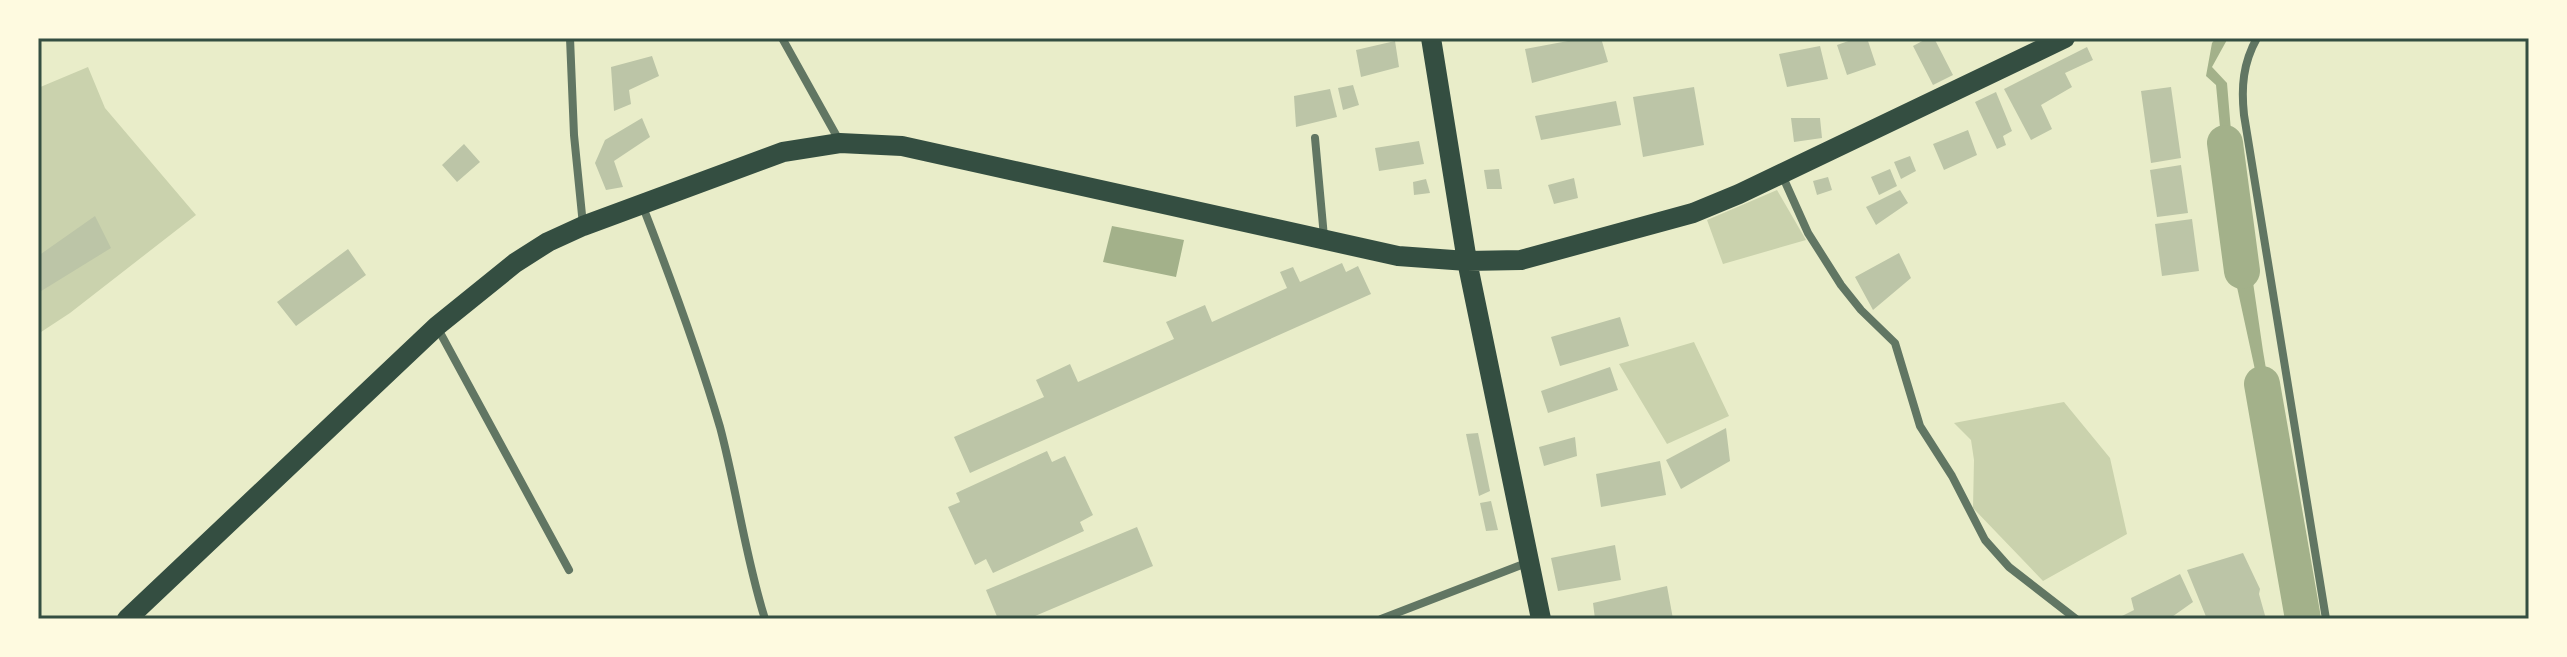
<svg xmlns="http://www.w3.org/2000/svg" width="2567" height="657" viewBox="0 0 2567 657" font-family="Barlow,sans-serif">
  <rect width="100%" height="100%" fill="#e9edc9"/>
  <!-- green -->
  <path fill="#cad2ad" d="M88 67 105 108 196 215 70 313 38 334V88Z
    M1777 190 1806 240 1723 264 1707 220Z
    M1694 342 1729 416 1667 444 1619 364Z
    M2064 402 2110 458 2127 534 2043 581 1973 508 1974 460 1971 440 1954 423Z"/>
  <!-- water -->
  <path fill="#a3b18a" d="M2216 38H2228L2212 67 2227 83 2231 131 2263 351 2308 619H2301L2293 538 2267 454 2278 442 2267 425 2232 264 2238 201 2225 180 2216 85 2206 76 2212 43Z
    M1112 226 1184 240 1176 277 1103 262Z"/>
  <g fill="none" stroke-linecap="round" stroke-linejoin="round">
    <!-- river -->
    <path stroke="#a3b18a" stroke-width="36" d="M2225 143 2242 271
      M2262 384 2303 619"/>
  </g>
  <!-- building -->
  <path fill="#bcc5a7" d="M1584 38H1601L1608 62 1532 83 1525 49Z
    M1857 38H1867L1876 65 1847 75 1837 45Z
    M1928 38H1934L1953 75 1933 85 1913 46Z
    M1395 41 1399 67 1361 77 1356 50Z
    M1820 46 1828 79 1787 87 1779 54Z
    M2087 47 2093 60 2065 73 2072 87 2041 105 2052 129 2031 140 2004 89Z
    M652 56 659 76 629 90 631 104 614 111 611 67Z
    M1353 85 1359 105 1343 110 1338 88Z
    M1694 87 1704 145 1643 157 1633 97Z
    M2171 87 2181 158 2151 163 2141 91Z
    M1330 89 1337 117 1296 127 1294 96Z
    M1996 92 2012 131 2003 136 2006 145 1997 149 1975 102Z
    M1616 101 1621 125 1541 140 1535 116Z
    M642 118 650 137 614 161 623 187 606 190 595 163 605 140Z
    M1791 118H1820L1822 138 1794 142Z
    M1968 130 1977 155 1944 170 1933 144Z
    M1419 141 1424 164 1379 171 1375 148Z
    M464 144 480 162 457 182 442 165Z
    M1910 156 1916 171 1901 179 1894 162Z
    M2181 165 2188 213 2157 217 2150 170Z
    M1499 169 1502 189H1487L1484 170Z
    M1890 169 1897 186 1879 195 1871 177Z
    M1828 177 1832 190 1817 195 1813 181Z
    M1574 178 1578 198 1554 204 1548 185Z
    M1426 179 1430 193 1414 195 1413 182Z
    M1900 190 1908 203 1876 225 1866 207Z
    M95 216 111 248 38 293V256Z
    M2192 219 2199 271 2162 276 2155 224Z
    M348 249 366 275 296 326 277 302Z
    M1899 253 1911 278 1873 310 1855 277Z
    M1342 263 1346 272 1358 266 1371 294 970 473 954 437 1044 397 1036 380 1070 364 1078 382 1174 339 1166 322 1205 305 1212 322 1287 288 1280 272 1293 267 1300 282Z
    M1620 317 1629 346 1560 366 1551 337Z
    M1610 367 1618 390 1548 413 1541 391Z
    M1726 428 1730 461 1681 489 1666 460Z
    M1478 433 1490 491 1479 496 1466 434Z
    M1575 437 1577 456 1544 466 1539 447Z
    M1047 451 1052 462 1065 456 1093 515 1080 522 1084 531 993 573 986 559 975 565 948 507 960 502 956 493Z
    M1660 461 1666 495 1601 507 1596 474Z
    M1491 501 1498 530 1486 531 1480 503Z
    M1137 527 1153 566 1028 619H998L986 590Z
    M1615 545 1621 580 1558 591 1551 558Z
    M2243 553 2260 589 2259 594 2266 619H2207L2187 570Z
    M2180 574 2193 602 2169 619H2116L2134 610 2131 598Z
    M1667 586 1673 619H1595L1593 603Z"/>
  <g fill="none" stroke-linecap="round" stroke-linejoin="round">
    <!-- minor -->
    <path stroke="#617663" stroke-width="8" d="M570 38 574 135 583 225
      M782 38 840 142
      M2257 38C2243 63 2241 87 2244 115L2326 619
      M1315 138 1324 237
      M1782 175 1808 233 1841 285 1861 310 1895 343 1920 426 1952 476 1985 540 2009 567 2076 619
      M643 207C671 279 698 352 720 427 737 491 745 556 765 619
      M437 327 569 570
      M1381 619 1529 562"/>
    <!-- primary -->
    <path stroke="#344e41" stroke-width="20" d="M1431 38 1467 261 1541 619
      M127 619 437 326 515 263 548 242 583 226 783 152 840 143 902 146 1398 256 1467 261 1521 260 1693 213 1739 194 2065 38"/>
  </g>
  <!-- border -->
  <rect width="2567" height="657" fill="none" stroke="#fefae0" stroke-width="80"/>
  <rect x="40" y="40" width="2487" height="577" fill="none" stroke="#344e41" stroke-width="3"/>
</svg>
